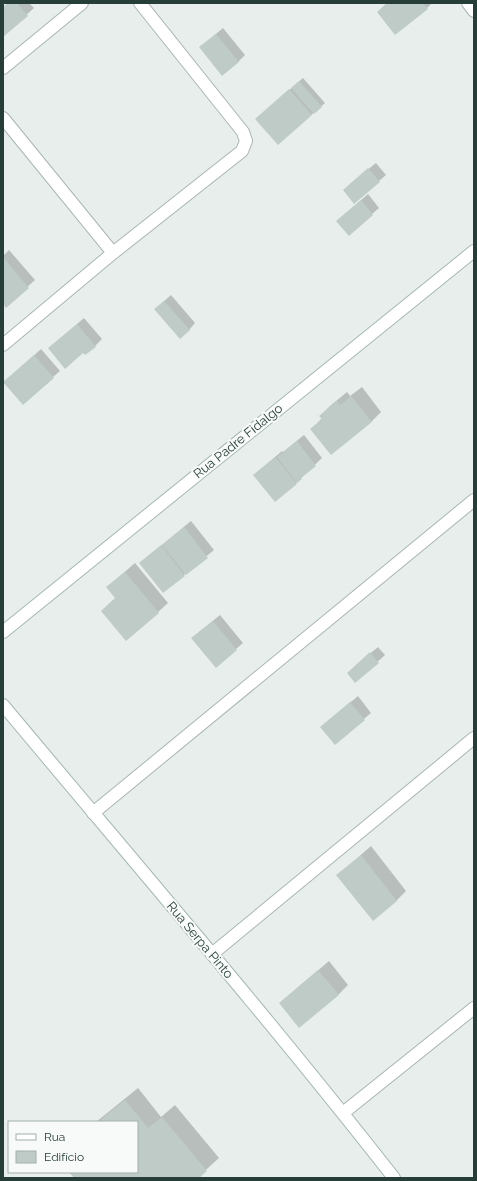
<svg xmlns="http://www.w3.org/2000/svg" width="477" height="1181" viewBox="0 0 477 1181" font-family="Raleway,sans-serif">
  <rect width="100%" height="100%" fill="#e7eeeb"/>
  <!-- shadow -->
  <path fill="#0003" d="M8 3H29L34 8 3 36V8Z
    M387 3H432L427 8 378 12Z
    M223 28 245 55 238 62 200 47Z
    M303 78 325 103 278 144 263 113Z
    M376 163 386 175 379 181 350 184Z
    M368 194 379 208 349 234 344 215Z
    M9 250 35 280 6 306 3 302V256Z
    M171 295 195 323 189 330 162 303Z
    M84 318 102 339 95 346 85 354 84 352 49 348Z
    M41 349 60 371 53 377 11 376Z
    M362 387 381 412 372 421 331 454 312 429 322 418 320 416 330 406 347 392 350 396Z
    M304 435 322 458 296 483 254 475 282 451 283 452Z
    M191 521 214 550 163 592 140 563Z
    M135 563 168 603 158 612 102 611 116 598 107 587Z
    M220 615 243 643 236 649 199 632Z
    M378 647 385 655 355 682V666Z
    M358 696 371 713 335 743 321 727Z
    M371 846 406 891 397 900 373 919 338 875Z
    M329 961 348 985 338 995 280 1003Z
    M138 1088 161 1117 175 1105 219 1158 197 1178H76L71 1172H137V1122H96Z"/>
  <!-- building -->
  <path fill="#bfcbc7" d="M8 3H17L28 16 3 37V7Z
    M387 3H423L428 9 395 35 377 12Z
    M216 34 239 62 222 76 199 47Z
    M299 81 322 107 314 114 291 88Z
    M289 89 312 115 278 145 255 119Z
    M368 168 380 182 354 204 343 190Z
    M361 200 373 215 349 236 336 221Z
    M3 257 29 288 6 308 3 304Z
    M164 301 190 330 180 339 154 309Z
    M77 324 96 347 85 355 83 353 65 369 48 348Z
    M34 355 54 378 23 405 3 382Z
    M351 396 372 422 331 455 310 429 322 419 319 416 337 401 340 405Z
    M297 441 316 466 301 478 302 479 297 483 277 457Z
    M275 457 297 484 275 502 253 475Z
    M184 527 208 558 186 575 162 545Z
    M161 545 185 576 163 593 139 563Z
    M125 572 159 613 126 641 101 611 115 598 106 587Z
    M213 621 237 650 216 668 191 638Z
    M370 652 379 663 355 683 347 673Z
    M350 702 365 720 335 745 320 727Z
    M361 855 397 901 373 921 336 875Z
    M318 970 339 995 299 1028 279 1003Z
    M125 1100 148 1128 162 1117 207 1171 199 1178H74L69 1172H137V1122H98Z"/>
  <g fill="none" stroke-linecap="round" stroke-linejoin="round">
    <defs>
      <path id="street" d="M468 3 474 11
        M3 68 82 3
        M3 118 113 253
        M3 345 113 253 242 151 246 141 243 132 140 3
        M93 813 474 500
        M212 954 474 738
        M343 1113 474 1008"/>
      <path id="secondary" d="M3 632 474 251
        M3 705C134 862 268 1017 394 1178"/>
    </defs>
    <!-- street casing -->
    <use href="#street" stroke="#aab6b2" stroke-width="14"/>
    <!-- secondary casing -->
    <use href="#secondary" stroke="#a6b8b2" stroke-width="14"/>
    <!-- street -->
    <use href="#street" stroke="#fff" stroke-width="12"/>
    <!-- secondary -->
    <use href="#secondary" stroke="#fff" stroke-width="12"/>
  </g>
  <g text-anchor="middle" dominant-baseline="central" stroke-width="4" stroke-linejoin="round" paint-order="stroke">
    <!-- street labels -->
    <g font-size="13" fill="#273e38" stroke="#f7faf9">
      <text transform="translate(238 441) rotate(-39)">Rua Padre Fidalgo</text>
      <text transform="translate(200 940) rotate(50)">Rua Serpa Pinto</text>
    </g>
  </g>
  <!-- border -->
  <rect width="477" height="1181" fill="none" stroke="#273e38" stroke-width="8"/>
  <!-- legend -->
  <rect x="8" y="1121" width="130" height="52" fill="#f7faf9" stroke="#a4afac"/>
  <rect x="16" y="1134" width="20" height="6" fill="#ffffff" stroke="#a4afac"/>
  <text x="44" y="1141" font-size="12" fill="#273e38">Rua</text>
  <rect x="16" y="1151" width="20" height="12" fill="#bfcbc7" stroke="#a4afac"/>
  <text x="44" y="1161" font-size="12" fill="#273e38">Edifício</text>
</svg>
